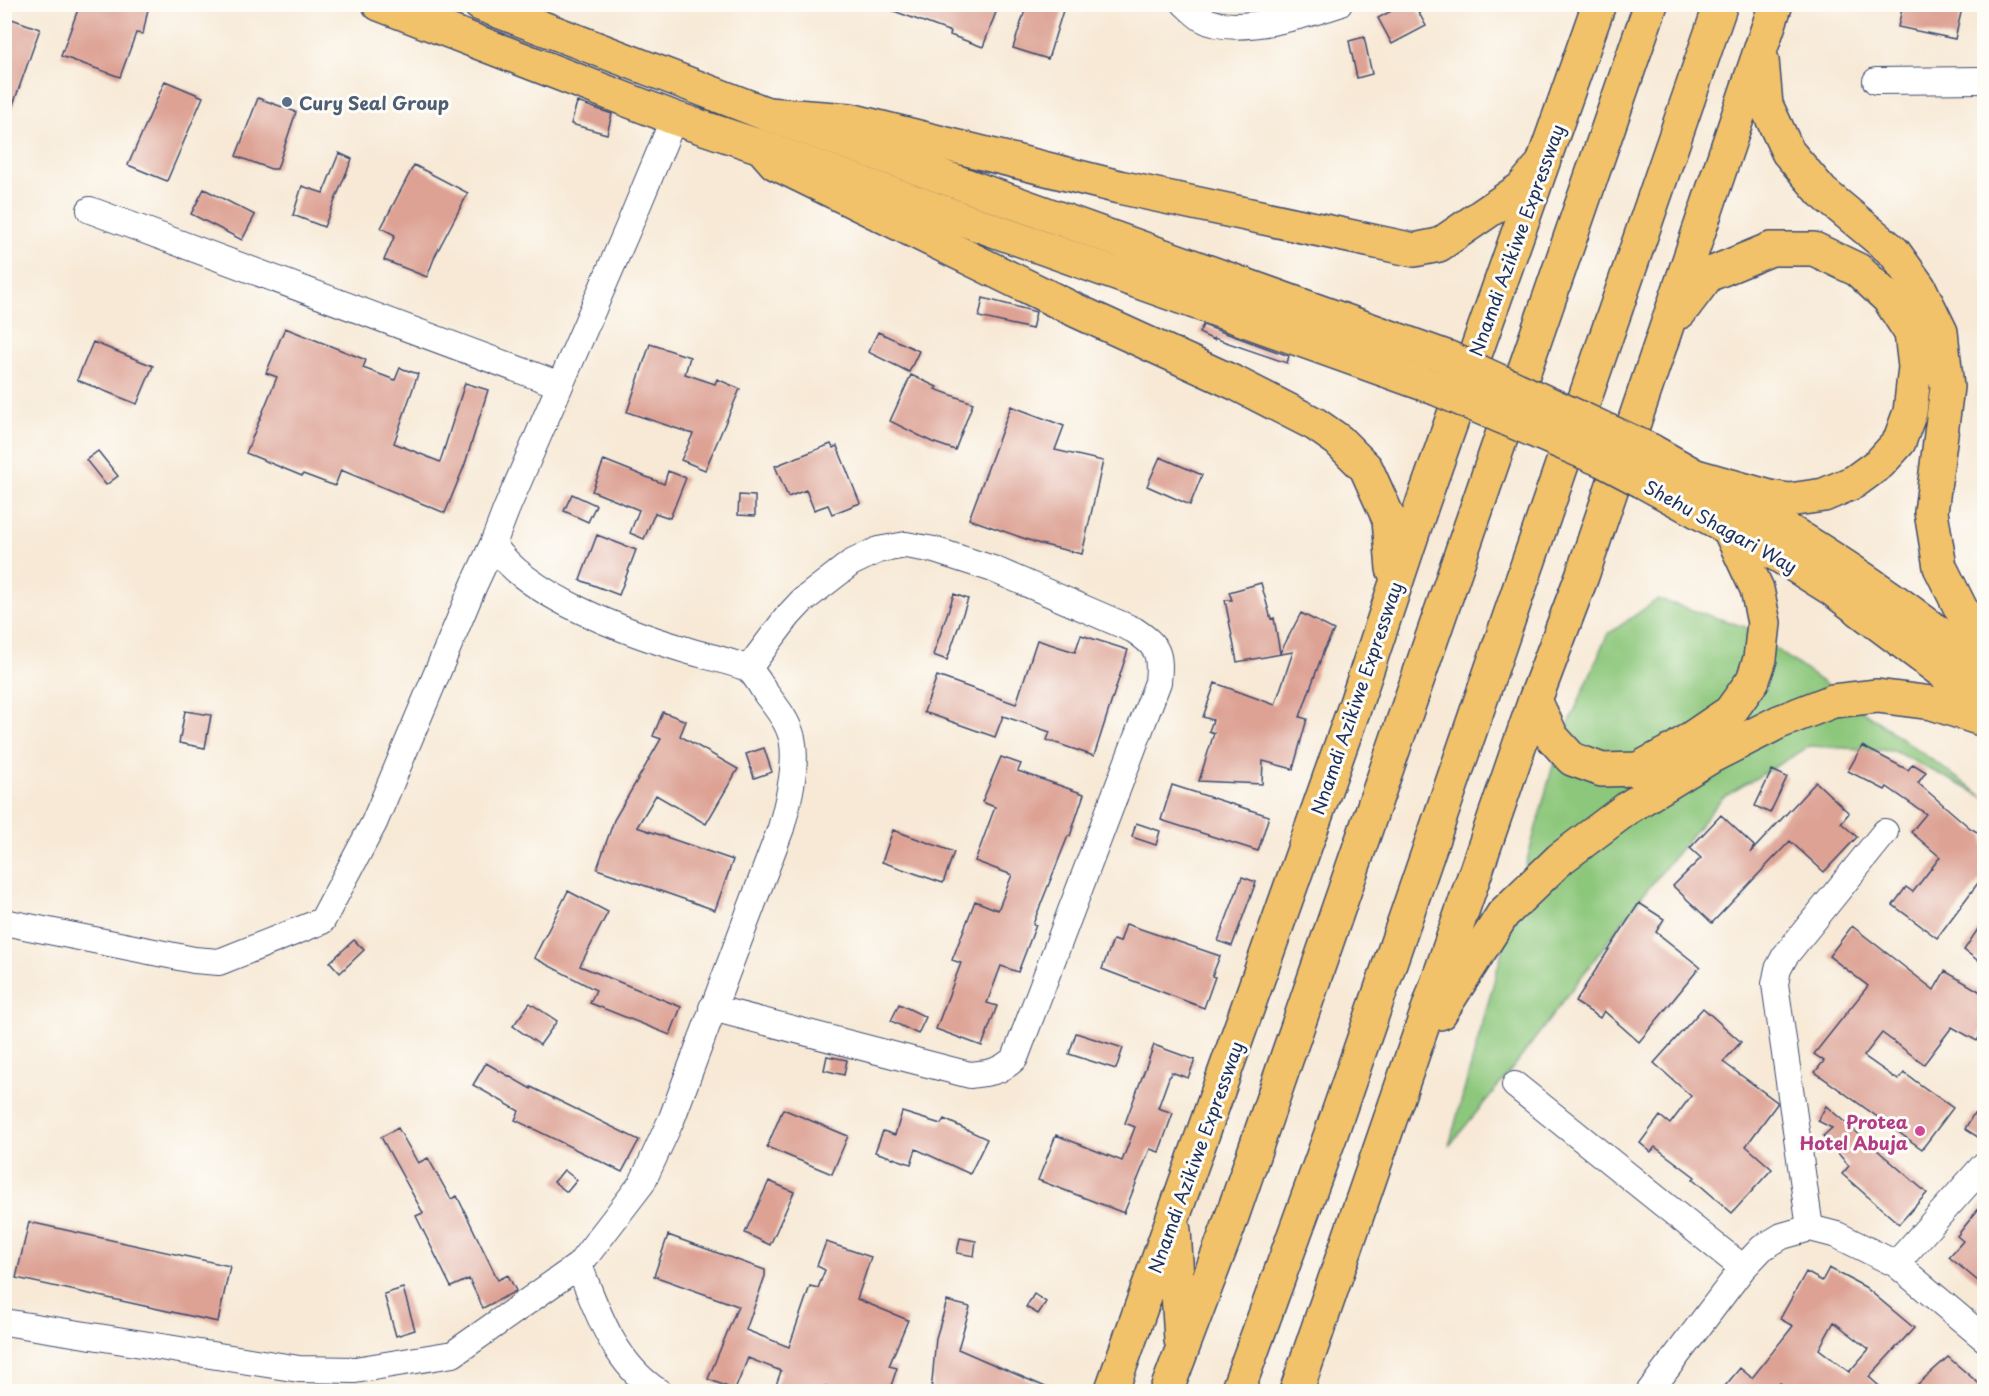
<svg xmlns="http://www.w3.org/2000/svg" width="1989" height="1396" viewBox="0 0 1989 1396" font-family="'Playpen Sans',sans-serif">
  <rect width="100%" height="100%" fill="#fdfcf7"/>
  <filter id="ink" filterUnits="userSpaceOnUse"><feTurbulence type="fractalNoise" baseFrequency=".0167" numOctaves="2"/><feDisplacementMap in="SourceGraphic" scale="12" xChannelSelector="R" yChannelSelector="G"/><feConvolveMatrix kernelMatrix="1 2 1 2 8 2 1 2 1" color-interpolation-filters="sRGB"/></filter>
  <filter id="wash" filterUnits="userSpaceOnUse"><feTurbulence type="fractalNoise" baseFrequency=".008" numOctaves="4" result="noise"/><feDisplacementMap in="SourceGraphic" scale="24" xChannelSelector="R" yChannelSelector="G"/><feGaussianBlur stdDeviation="1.35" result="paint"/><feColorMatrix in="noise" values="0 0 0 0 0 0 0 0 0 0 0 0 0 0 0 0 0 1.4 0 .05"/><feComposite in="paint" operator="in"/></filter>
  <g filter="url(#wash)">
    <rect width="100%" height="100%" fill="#f7e9d6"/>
    <!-- green -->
    <path fill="#8dc77c" stroke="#547b6d" stroke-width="1.5" d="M1658 599 1745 627 1984 797 1894 751 1810 746 1722 798 1641 897 1516 1064 1449 1146 1556 754 1607 635Z"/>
    <g id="blocks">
      <!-- building -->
      <path fill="#dda294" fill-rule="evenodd" d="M77 4H149L143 34 136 33 120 77 61 56 77 12Z
        M880 4H999L983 47 950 35 951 32 880 6Z
        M1027 4H1065L1048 59 1013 48Z
        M1404 4H1414L1426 26 1392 44 1378 18Z
        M1903 4H1963L1955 39 1898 27Z
        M9 18 40 29 7 122H4V29Z
        M1364 37 1372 74 1357 78 1349 41Z
        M165 81 203 97 167 181 128 165Z
        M258 98 296 112 277 169H271L236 156Z
        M577 102 612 114 607 134 571 124Z
        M339 153 352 159 324 227 293 215 302 186 323 193Z
        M414 165 468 193 435 256 427 277 384 260 395 235 381 228Z
        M204 189 255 215 242 240 191 214Z
        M983 298 1036 312 1032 329 979 317Z
        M1203 325 1289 356 1287 363 1214 338V340L1199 333Z
        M285 328 366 360 363 368 395 380 400 368 418 374 394 443 440 462 465 383 488 390 465 464 445 513 341 470 335 486 303 474 302 476 246 453 277 377 266 373Z
        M878 332 919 351 909 372 868 352Z
        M93 342 153 366 137 404 77 380Z
        M650 344 690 357 685 374 715 384 717 379 740 389 705 470 681 460 693 434 627 412Z
        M911 375 937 387 935 389 973 403 955 450 932 442 890 421Z
        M1011 406 1064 426 1055 450 1103 461 1082 554 1040 544 969 519Z
        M831 444 833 448 837 446 860 503 832 514 828 505 814 510 806 490 788 497 775 466Z
        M98 451 118 476 106 485 86 460Z
        M1160 457 1202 475 1190 505 1147 486Z
        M604 460 664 484 668 471 686 478 670 518 655 513 644 539 630 533 639 510 592 491Z
        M572 494 596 505 588 522 564 511Z
        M739 495 755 496V516L738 515Z
        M597 535 636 550 619 595 580 580Z
        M1261 583 1271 619 1274 618 1280 653 1301 613 1334 630 1324 650 1300 717 1307 719 1293 769 1263 761 1262 784 1199 781 1214 733 1209 731 1213 720 1203 717 1215 683 1275 705 1293 652 1237 662 1225 600H1232L1229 592Z
        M954 594 968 599 947 660 933 655Z
        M1081 635 1128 650 1094 756 1047 740 1050 732 1003 716 995 737 924 712 937 676 1016 704 1037 640 1075 652Z
        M185 711 211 715 205 748 179 743Z
        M663 712 686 721 680 736 738 769 706 824 656 795 637 827 733 860 715 910 597 869 614 820 661 739 653 736Z
        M1862 746 1908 770 1913 764 1926 772 1918 783 1970 828 1984 836V875L1937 938 1893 905 1906 887 1913 892 1940 857 1911 832 1926 814 1887 787 1885 790 1848 771Z
        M764 748 772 772 754 778 746 754Z
        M1001 757 1021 764 1018 771 1084 794 1070 836H1068L1033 924 1036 925 1018 972 1001 966 987 1003 997 1006 982 1046 936 1029 961 963 952 960 975 901 998 910 1012 875 975 861 995 807 982 802Z
        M1772 770 1787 777 1770 813 1755 806Z
        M1816 782 1849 813 1841 823 1857 837 1824 872 1790 841 1712 923 1673 886 1701 858 1690 848 1721 815 1754 846 1750 853Z
        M1172 785 1269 816 1258 851 1161 820Z
        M1136 823 1160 831 1156 845 1132 837Z
        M893 830 954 852 943 883 882 862Z
        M1242 877 1256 882 1232 946 1218 941Z
        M568 891 608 912 580 966 681 1007 670 1035 590 1003 596 990 534 958Z
        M1639 903 1664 919 1656 932 1700 967 1639 1042 1604 1011 1600 1018 1575 1002Z
        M1984 920V965L1964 950Z
        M1126 924 1220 956 1212 976 1215 977 1204 1008 1102 969 1113 940 1120 942Z
        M1852 926 1934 990 1945 971 1984 994V1029L1977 1041 1952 1027 1924 1064 1882 1033 1864 1056 1898 1080 1904 1073 1953 1108 1922 1149 1815 1072 1824 1061 1814 1054 1868 986 1829 956Z
        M354 940 364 950 340 973 330 962Z
        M530 1003 557 1021 540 1045 513 1026Z
        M899 1004 926 1017 918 1034 891 1021Z
        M1703 1008 1741 1042 1723 1062 1777 1102V1104L1746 1146 1772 1169 1732 1213 1693 1179 1695 1177 1655 1147 1651 1152 1640 1143 1660 1116 1670 1124 1691 1096 1654 1063Z
        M1076 1033 1123 1048 1116 1069 1069 1054Z
        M1154 1045 1195 1060 1188 1078 1171 1072 1158 1108 1173 1113 1159 1152 1150 1149 1124 1213 1038 1180 1056 1135 1122 1161 1135 1127 1125 1123Z
        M827 1056 847 1060 844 1075 824 1070Z
        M486 1063 531 1089V1087L639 1140 622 1172 515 1120 519 1111 473 1085Z
        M1826 1106 1927 1193 1899 1224 1842 1174 1849 1166 1823 1136 1832 1128 1818 1121Z
        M783 1109 848 1136 832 1174 767 1147Z
        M902 1112 941 1124 944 1119 987 1139 970 1174 916 1149 911 1164 875 1152 883 1131 895 1135Z
        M1974 1113 1984 1119V1141L1965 1129Z
        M398 1128 418 1163 428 1158 451 1199 457 1196 498 1280 508 1275 516 1291 483 1308 469 1279 451 1287 416 1216 423 1213 381 1137Z
        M564 1170 577 1180 567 1192 554 1182Z
        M769 1181 794 1192 770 1245 745 1233Z
        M1984 1202V1286L1949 1257 1963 1241 1957 1236Z
        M29 1222 230 1266 218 1322 16 1278Z
        M668 1235 765 1270V1276L746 1330 789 1347 810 1286 818 1288 825 1270 817 1266 826 1242 871 1257 857 1299 908 1320 889 1366 897 1368 889 1392H844L826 1386 824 1392H784L775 1388 781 1371 748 1358 735 1390 708 1379 738 1306 654 1276Z
        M960 1238 976 1241 974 1256 957 1253Z
        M1829 1268 1865 1287 1914 1328 1869 1377 1886 1392H1791L1780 1383 1773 1392H1720L1740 1368 1752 1378 1793 1326 1780 1319 1806 1272 1822 1281ZM1834 1322 1869 1349 1849 1372 1819 1349Z
        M403 1288 415 1330 396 1336 384 1294Z
        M1034 1294 1046 1302 1038 1314 1026 1307Z
        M947 1301 970 1307 958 1349 1057 1392H931L936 1338Z
        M1948 1357 1984 1388V1392H1909Z"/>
    </g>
  </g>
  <g filter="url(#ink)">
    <use href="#blocks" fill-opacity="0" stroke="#3c4b70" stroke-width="1.5"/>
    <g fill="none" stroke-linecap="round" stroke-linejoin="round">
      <defs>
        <path id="minor" d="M1185 4C1191 9 1197 16 1203 19 1234 37 1306 15 1339 4
          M1876 81 1984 80
          M90 210 560 385
          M4 922 194 960 219 962 322 921 374 823 474 585 493 544
          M712 1008 970 1075C990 1073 1000 1072 1015 1058L1158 682C1161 653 1158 646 1134 630L993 569 934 550 906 545 878 550 851 563 802 601 788 616 748 669
          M1515 1085 1743 1268
          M1810 1228 1775 984 1778 969 1785 956 1885 832
          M1896 1264 1984 1165
          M579 1265C597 1312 615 1364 659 1392
          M4 1322 299 1369 355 1370 453 1354 579 1265 642 1183 672 1118 781 828C788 803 798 764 792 738 788 722 777 708 767 695 762 687 755 674 748 669 741 664 698 654 686 650 629 633 525 596 493 544L506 510 629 226 674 118
          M1649 1392 1743 1268 1762 1248 1782 1236 1810 1228 1837 1235 1896 1264 1984 1338"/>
        <path id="major" d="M379 4 674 118 761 147 1435 388
          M480 4 767 114 1449 358
          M1650 450C1765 515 1884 584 1984 670
          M1642 481 1781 557 1832 589 1984 703"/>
        <path id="highway" d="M1762 60 1766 105 1788 152 1822 192 1894 252 1919 287 1941 332 1947 387 1931 512 1940 567 1961 609 1984 645
          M767 114 850 120 1119 187 1414 250 1439 245 1522 188 1538 169
          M761 147 775 163 1077 311 1237 384 1315 424 1338 440 1366 468 1389 519 1393 569 1395 572
          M1680 312 1708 275 1771 249H1814L1858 270 1889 299 1911 333 1915 367 1910 412 1899 442 1880 463 1854 482 1824 495 1789 500 1770 497 1700 477
          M1535 700 1552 737 1572 759 1602 770 1638 769 1677 748 1730 712 1753 680 1760 659 1764 623 1757 589 1728 527
          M1440 1013 1503 914 1560 859 1629 807 1712 756 1779 722 1833 701 1877 696 1932 703 1984 720
          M1174 1230 1181 1340
          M1111 1392 1356 703 1423 502 1599 4
          M1166 1392 1228 1228 1651 4
          M1237 1392 1332 1131 1721 4
          M1296 1392 1535 700 1582 576 1776 4"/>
      </defs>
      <!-- minor casing -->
      <use href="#minor" stroke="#3c4b70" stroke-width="28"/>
      <!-- major casing -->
      <use href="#major" stroke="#3c4b70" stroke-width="36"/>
      <!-- highway casing -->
      <use href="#highway" stroke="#3c4b70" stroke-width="36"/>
      <!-- minor -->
      <use href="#minor" stroke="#fff" stroke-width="26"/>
      <!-- major -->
      <use href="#major" stroke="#f2c26a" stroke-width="33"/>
      <!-- highway -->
      <use href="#highway" stroke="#f2c26a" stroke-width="33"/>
      <defs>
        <path id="major-bridge" d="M1449 358 1650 450
          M1435 388 1602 460 1642 481"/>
      </defs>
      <!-- major-bridge casing -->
      <use href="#major-bridge" stroke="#3c4b70" stroke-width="36" stroke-linecap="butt"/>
      <!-- major-bridge -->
      <use href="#major-bridge" stroke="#f2c26a" stroke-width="33"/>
    </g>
  </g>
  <!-- markers -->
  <circle fill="#5c6f8a" stroke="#fdfcf7" stroke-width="2" cx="287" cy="102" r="6"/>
  <circle fill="#d1479c" stroke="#fdfcf7" stroke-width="2" cx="1920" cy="1131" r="6"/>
  <g text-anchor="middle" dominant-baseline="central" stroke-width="6" stroke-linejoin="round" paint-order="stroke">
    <!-- service labels -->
    <g font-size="18" font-weight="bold" fill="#4e5e75" stroke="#fdfcf7" text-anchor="start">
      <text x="299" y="102">Cury Seal Group</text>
    </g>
    <!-- street labels -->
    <g font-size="18" fill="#1b2f5e" stroke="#fdfcf7">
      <text transform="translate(1516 240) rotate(-70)">Nnamdi Azikiwe Expressway</text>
      <text transform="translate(1721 526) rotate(29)">Shehu Shagari Way</text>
      <text transform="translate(1356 698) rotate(-71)">Nnamdi Azikiwe Expressway</text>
      <text transform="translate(1195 1157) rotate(-70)">Nnamdi Azikiwe Expressway</text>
    </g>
    <!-- hotel labels -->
    <g font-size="18" font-weight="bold" fill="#b23c85" stroke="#fdfcf7" text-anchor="end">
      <text x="1908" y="1121">Protea<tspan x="1908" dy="21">Hotel Abuja</tspan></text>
    </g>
  </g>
  <!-- margin -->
  <rect width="1989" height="1396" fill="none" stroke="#fdfcf7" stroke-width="24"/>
</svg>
